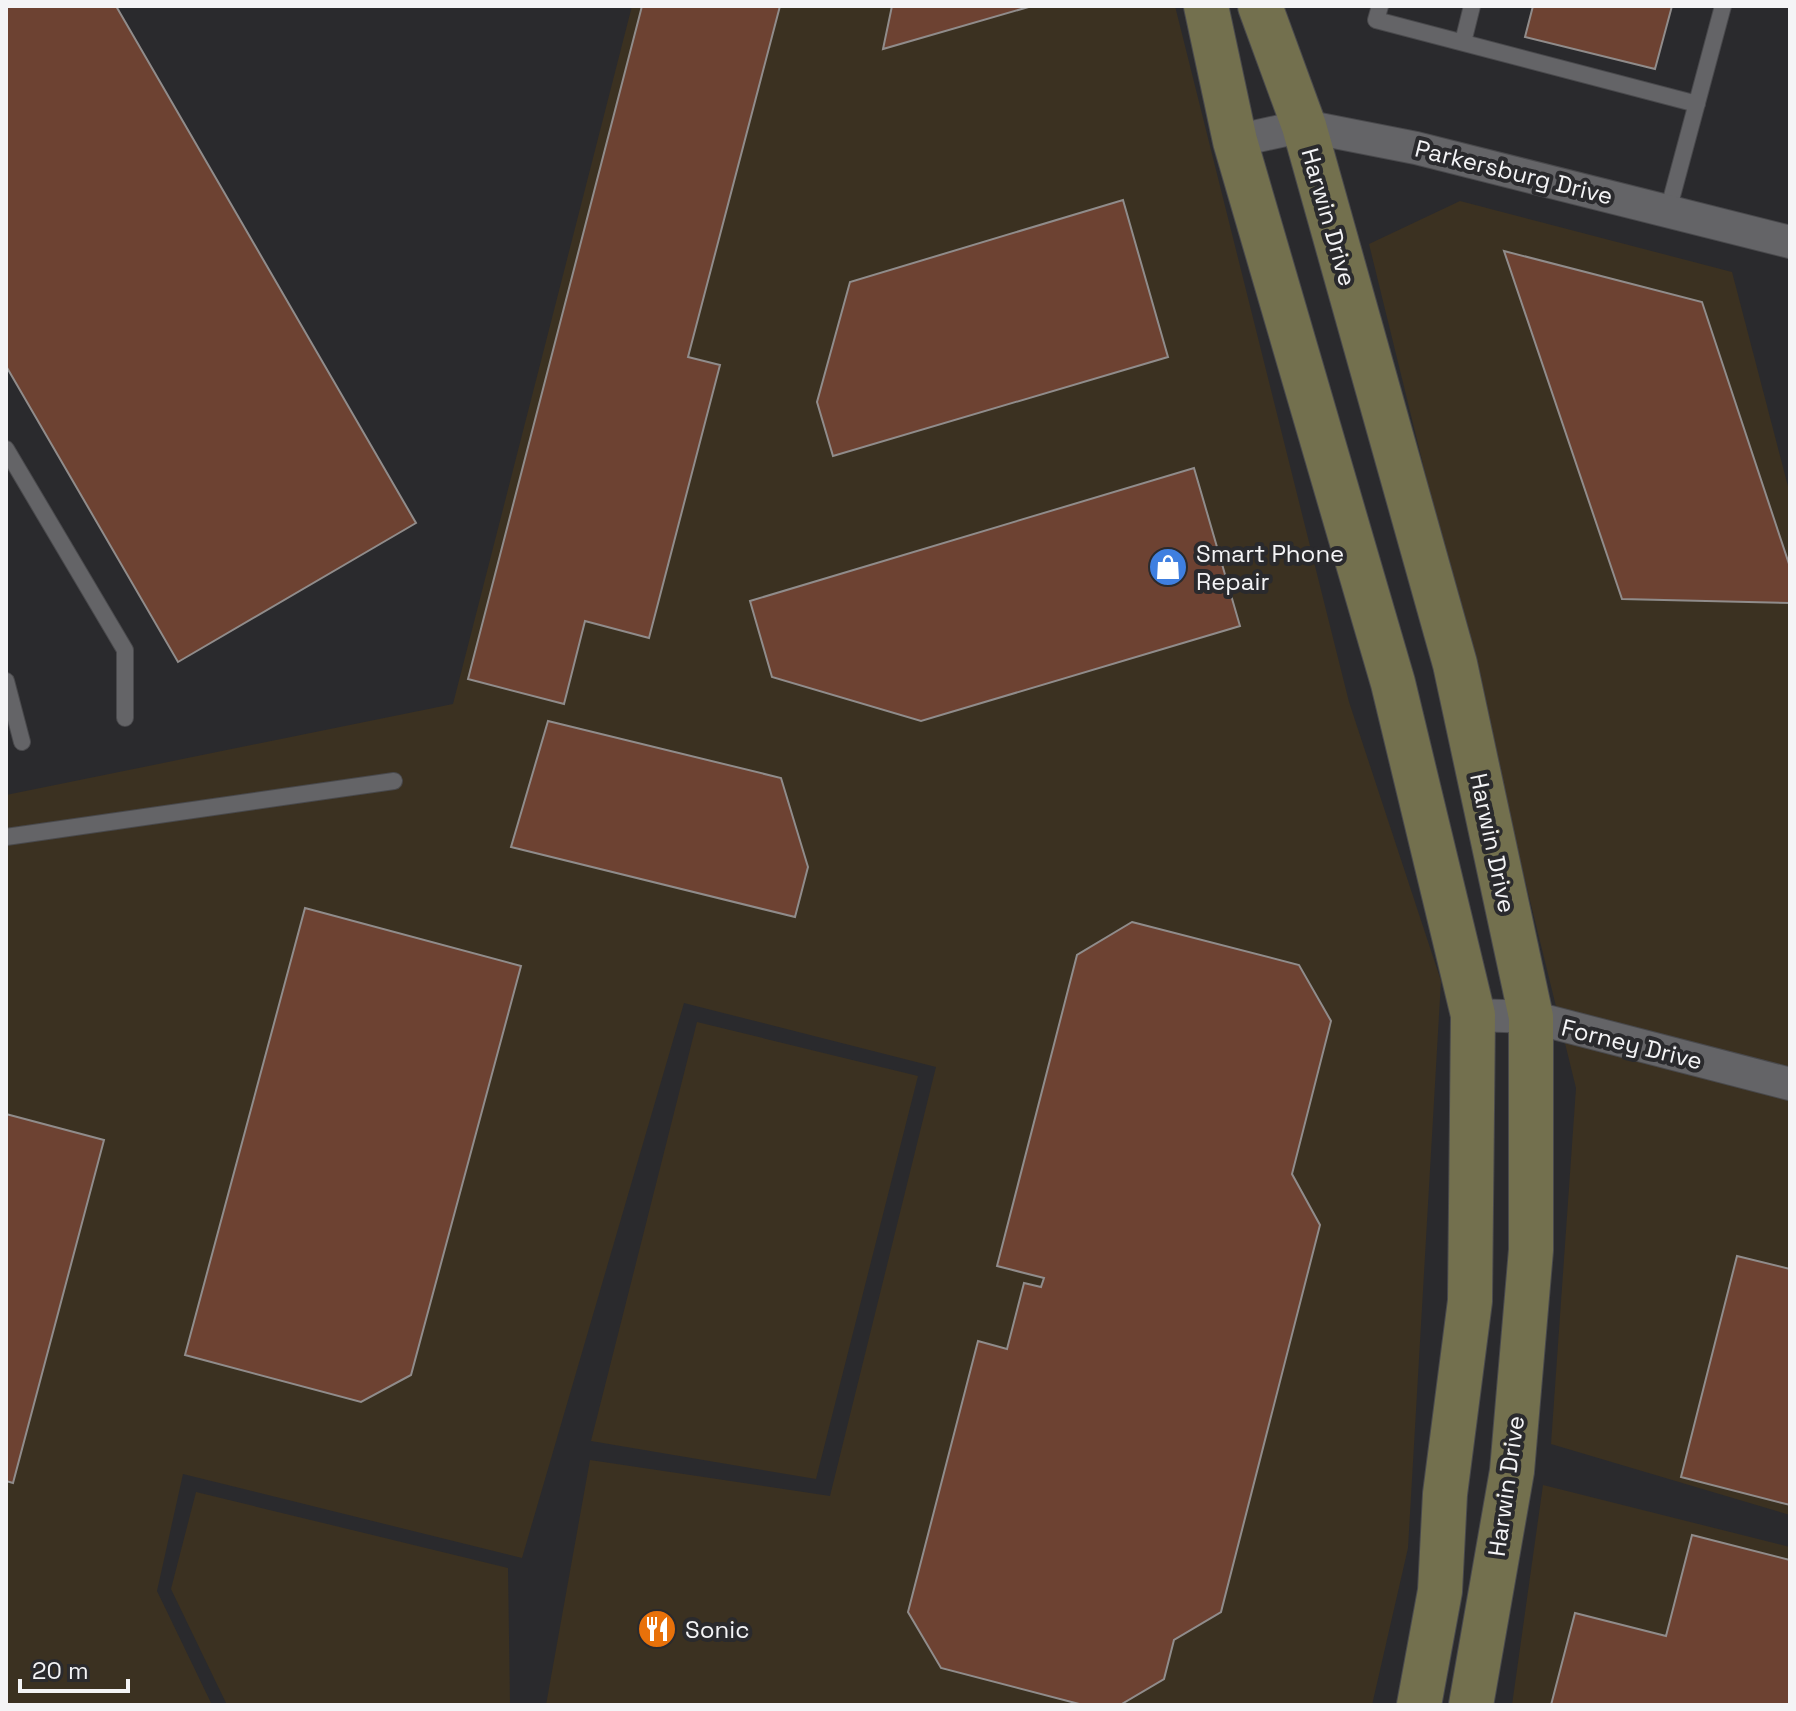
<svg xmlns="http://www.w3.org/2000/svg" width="1796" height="1711" viewBox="0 0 1796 1711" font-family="'Space Grotesk',sans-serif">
  <rect width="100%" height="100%" fill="#2a2a2d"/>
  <!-- commercial -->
  <path fill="#3b3121" d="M632 6H1175L1349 702 1441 981 1408 1548 1372 1705H546L590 1460 830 1496 936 1067 684 1003 522 1558 183 1474 157 1591 212 1705H6V795L453 704Z
    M1460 201 1732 272 1790 494V1515L1551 1444 1576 1088 1369 244Z
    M697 1022 918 1076 816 1479 591 1441Z
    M1543 1485 1790 1547V1705H1512Z
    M196 1492 508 1568 510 1705H227L171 1589Z"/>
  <!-- building -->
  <path fill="#6d4232" stroke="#908c8b" stroke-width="2" d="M6 6H116L416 523 178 662 6 366Z
    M642 6H780L688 357 720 365 649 638 585 621 564 704 468 679Z
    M892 6H1032L883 49Z
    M1533 6H1672L1655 69 1525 37Z
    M1123 200 1168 357 833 456 817 402 850 282Z
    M1504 251 1702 302 1790 567V603L1622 599Z
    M1194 468 1240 626 921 721 772 677 750 601Z
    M548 721 781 778 808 867 795 917 511 847Z
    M305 908 521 966 411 1375 361 1402 185 1355Z
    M1132 922 1299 965 1331 1021 1292 1174 1320 1225 1221 1612 1174 1640 1164 1679 1120 1705H1083L941 1668 908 1612 978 1341 1007 1349 1024 1283 1041 1287 1044 1278 997 1266 1077 955Z
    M6 1114 104 1140 13 1483 6 1481Z
    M1737 1256 1790 1269V1505L1681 1477Z
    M1692 1535 1790 1560V1705H1551L1575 1613 1666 1636Z"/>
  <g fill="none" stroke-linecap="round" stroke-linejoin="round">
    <defs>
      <path id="lane" d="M1380 6 1376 20 1697 104
        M1463 42 1472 6
        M1668 211 1723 6
        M6 449 125 650V718
        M6 681 22 742
        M6 837 394 781"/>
      <path id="street" d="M1235 141 1304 126 1416 148 1790 242
        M1473 1015 1531 1017 1790 1084"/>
      <path id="secondary" d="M1206 6 1235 141 1393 683 1473 1015 1470 1301 1445 1494 1440 1591 1419 1705
        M1260 6 1304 126 1455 664 1531 1017V1250L1512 1471 1471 1705"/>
    </defs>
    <!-- lane casing -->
    <use href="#lane" stroke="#49494c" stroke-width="18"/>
    <!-- street casing -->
    <use href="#street" stroke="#49494c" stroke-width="34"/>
    <!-- secondary casing -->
    <use href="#secondary" stroke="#49494c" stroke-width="46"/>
    <!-- lane -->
    <use href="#lane" stroke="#646467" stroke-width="16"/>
    <!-- street -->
    <use href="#street" stroke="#646467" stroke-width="32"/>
    <!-- secondary -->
    <use href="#secondary" stroke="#73704e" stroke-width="44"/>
  </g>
  <!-- icons -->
  <defs>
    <symbol id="shop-disc" viewBox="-11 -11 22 22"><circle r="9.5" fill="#3f7fe0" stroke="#2a2a2d"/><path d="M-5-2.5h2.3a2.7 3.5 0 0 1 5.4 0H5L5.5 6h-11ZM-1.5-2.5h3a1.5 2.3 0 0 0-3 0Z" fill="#fff"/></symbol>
    <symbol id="restaurant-disc" viewBox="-11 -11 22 22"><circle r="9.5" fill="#e8710a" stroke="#2a2a2d"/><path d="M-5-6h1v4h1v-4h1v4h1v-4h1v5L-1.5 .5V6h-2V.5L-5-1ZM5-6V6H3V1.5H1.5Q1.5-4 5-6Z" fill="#fff"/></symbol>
  </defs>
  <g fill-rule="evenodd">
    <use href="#shop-disc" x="1146" y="545" width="44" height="44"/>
    <use href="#restaurant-disc" x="635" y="1607" width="44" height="44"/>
  </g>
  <g text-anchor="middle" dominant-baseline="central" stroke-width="8" stroke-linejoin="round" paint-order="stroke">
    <!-- street labels -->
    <g font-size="24" fill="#f4f4f6" stroke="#2a2a2d">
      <text transform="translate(1514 172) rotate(14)">Parkersburg Drive</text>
      <text transform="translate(1329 217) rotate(74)">Harwin Drive</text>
      <text transform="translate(1493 843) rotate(78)">Harwin Drive</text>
      <text transform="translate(1632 1044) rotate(14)">Forney Drive</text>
      <text transform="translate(1506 1486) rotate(-82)">Harwin Drive</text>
    </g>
    <!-- poi labels -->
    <g font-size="24" fill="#f4f4f6" stroke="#2a2a2d" text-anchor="start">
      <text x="1196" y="553">Smart Phone<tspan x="1196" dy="28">Repair</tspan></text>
      <text x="685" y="1629">Sonic</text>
    </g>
  </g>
  <!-- border -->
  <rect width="1796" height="1711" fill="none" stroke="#f4f4f6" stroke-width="16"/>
  <!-- scale -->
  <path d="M20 1679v12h108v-12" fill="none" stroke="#f4f4f6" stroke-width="4"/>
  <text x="32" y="1679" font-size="24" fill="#f4f4f6" stroke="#2a2a2d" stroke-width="6" paint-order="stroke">20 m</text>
</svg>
